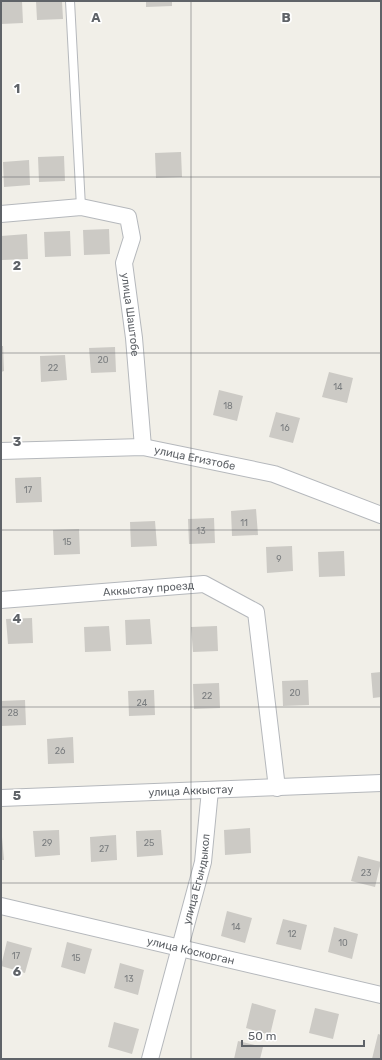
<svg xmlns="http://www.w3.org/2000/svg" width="382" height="1060" viewBox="0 0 382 1060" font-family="Rubik,sans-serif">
  <rect width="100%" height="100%" fill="#f1efe8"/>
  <!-- building -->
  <path fill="#cccac5" d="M1 1H22L23 23 1 24Z
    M36 1H62L63 19 37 20Z
    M146 1H172V6L146 7Z
    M181 152 182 177 156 178 155 153Z
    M64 156 65 181 39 182 38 157Z
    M29 160 30 185 4 187 3 162Z
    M109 229 110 254 84 255 83 230Z
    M70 231 71 256 45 257 44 232Z
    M27 234 28 259 2 260 1 236Z
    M1 346H3L4 371 1 372Z
    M115 347 116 372 91 373 89 348Z
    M65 355 67 380 41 382 40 356Z
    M329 372 353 378 347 403 322 397Z
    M219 390 243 396 237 421 213 415Z
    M276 412 300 418 293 443 269 437Z
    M41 477 42 502 16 503 15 478Z
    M256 509 258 535 232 536 231 511Z
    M214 518 215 543 189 544 188 519Z
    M155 521 157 546 131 547 130 522Z
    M79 529 80 554 54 555 53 530Z
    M292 546 293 571 267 573 266 547Z
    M344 551 345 576 319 577 318 552Z
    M32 618 33 643 8 644 6 619Z
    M150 619 152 644 126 645 125 620Z
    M109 626 111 651 85 652 84 627Z
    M217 626 218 651 193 652 191 627Z
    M381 672V697L373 698 371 673Z
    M308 680 309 705 283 706 282 681Z
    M219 683 220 708 194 709 193 684Z
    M154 690 155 715 129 716 128 691Z
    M25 700 26 725 1 726V701Z
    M73 737 74 763 48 764 47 739Z
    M250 828 251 853 225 855 224 830Z
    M59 830 60 855 35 857 33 831Z
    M161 830 163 855 137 857 136 831Z
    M116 835 117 860 91 862 90 837Z
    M1 837H2L4 860H1Z
    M358 856 381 862 375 887 351 881Z
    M227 911 252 918 245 943 221 936Z
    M283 919 307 925 301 950 276 944Z
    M334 927 358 934 352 959 328 952Z
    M7 941 32 948 25 973 1 966Z
    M67 942 92 949 85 974 61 967Z
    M120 963 144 970 138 995 114 988Z
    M252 1003 276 1010 270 1035 246 1028Z
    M315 1008 339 1014 333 1039 309 1033Z
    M114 1022 139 1029 132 1054 108 1047Z
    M378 1034 381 1035V1059H372Z
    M238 1041 263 1047 260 1059H234Z"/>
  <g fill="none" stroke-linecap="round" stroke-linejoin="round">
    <defs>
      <path id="service" d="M70 1 81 207"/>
      <g id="minor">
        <path id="s1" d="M1 214 81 207 128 217 132 238 124 263 134 338 143 447"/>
        <path id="s2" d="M1 451 143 447 274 474 381 515"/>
        <path id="s3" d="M1 600 204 584 256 612 277 788"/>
        <path id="s4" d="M1 798 381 783"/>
        <path id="s5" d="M1 906 381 995"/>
        <path id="s6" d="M150 1059 203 862 210 790"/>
      </g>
    </defs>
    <!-- service casing -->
    <use href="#service" stroke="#b5b8bc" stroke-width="10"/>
    <!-- minor casing -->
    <use href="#minor" stroke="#b5b8bc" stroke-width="18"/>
    <!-- service -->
    <use href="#service" stroke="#fff" stroke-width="8"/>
    <!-- minor -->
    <use href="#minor" stroke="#fff" stroke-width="16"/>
  </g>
  <!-- grid -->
  <path fill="none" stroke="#5f6368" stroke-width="1" stroke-opacity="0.55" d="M191 1V1059M1 177H381M1 353H381M1 530H381M1 707H381M1 883H381"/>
  <g text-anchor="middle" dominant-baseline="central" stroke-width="3.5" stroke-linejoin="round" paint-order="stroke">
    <!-- number labels -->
    <g font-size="9" fill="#7a7d7f">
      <text x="103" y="360">20</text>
      <text x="53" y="368">22</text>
      <text x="338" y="387">14</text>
      <text x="228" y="406">18</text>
      <text x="285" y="428">16</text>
      <text x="28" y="490">17</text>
      <text x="244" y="523">11</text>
      <text x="201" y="531">13</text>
      <text x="67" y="542">15</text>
      <text x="279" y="559">9</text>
      <text x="295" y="693">20</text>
      <text x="207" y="696">22</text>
      <text x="142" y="703">24</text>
      <text x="13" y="713">28</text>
      <text x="60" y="751">26</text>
      <text x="47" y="843">29</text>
      <text x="149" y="843">25</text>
      <text x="104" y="849">27</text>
      <text x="366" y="873">23</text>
      <text x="236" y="927">14</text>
      <text x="292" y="934">12</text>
      <text x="343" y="943">10</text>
      <text x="16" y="956">17</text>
      <text x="76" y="958">15</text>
      <text x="129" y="979">13</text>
    </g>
    <!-- street labels -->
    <g font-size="11" fill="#5f6368" stroke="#fff">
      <text stroke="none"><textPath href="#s1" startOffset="228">улица Шаштобе</textPath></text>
      <text stroke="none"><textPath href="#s2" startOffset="195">улица Егизтобе</textPath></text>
      <text stroke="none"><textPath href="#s3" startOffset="148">Аккыстау проезд</textPath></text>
      <text stroke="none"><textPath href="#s4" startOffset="190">улица Аккыстау</textPath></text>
      <text stroke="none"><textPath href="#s6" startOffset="186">улица Егындыкол</textPath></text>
      <text stroke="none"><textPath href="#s5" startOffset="195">улица Коскорган</textPath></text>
    </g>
  </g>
  <g font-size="13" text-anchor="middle" font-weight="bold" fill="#5f6368" stroke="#fff" stroke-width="3.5" stroke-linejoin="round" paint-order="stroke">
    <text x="96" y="22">A</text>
    <text x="286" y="22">B</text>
    <text x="17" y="93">1</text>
    <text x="17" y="270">2</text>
    <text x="17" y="446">3</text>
    <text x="17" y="623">4</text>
    <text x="17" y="800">5</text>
    <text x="17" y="976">6</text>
  </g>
  <!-- border -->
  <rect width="382" height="1060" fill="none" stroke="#5f6368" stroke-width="4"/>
  <!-- scale -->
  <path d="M242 1040v6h122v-6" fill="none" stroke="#5f6368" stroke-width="2"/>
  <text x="248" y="1040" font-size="12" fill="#5f6368" stroke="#ffffff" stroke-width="3" paint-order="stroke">50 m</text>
</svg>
